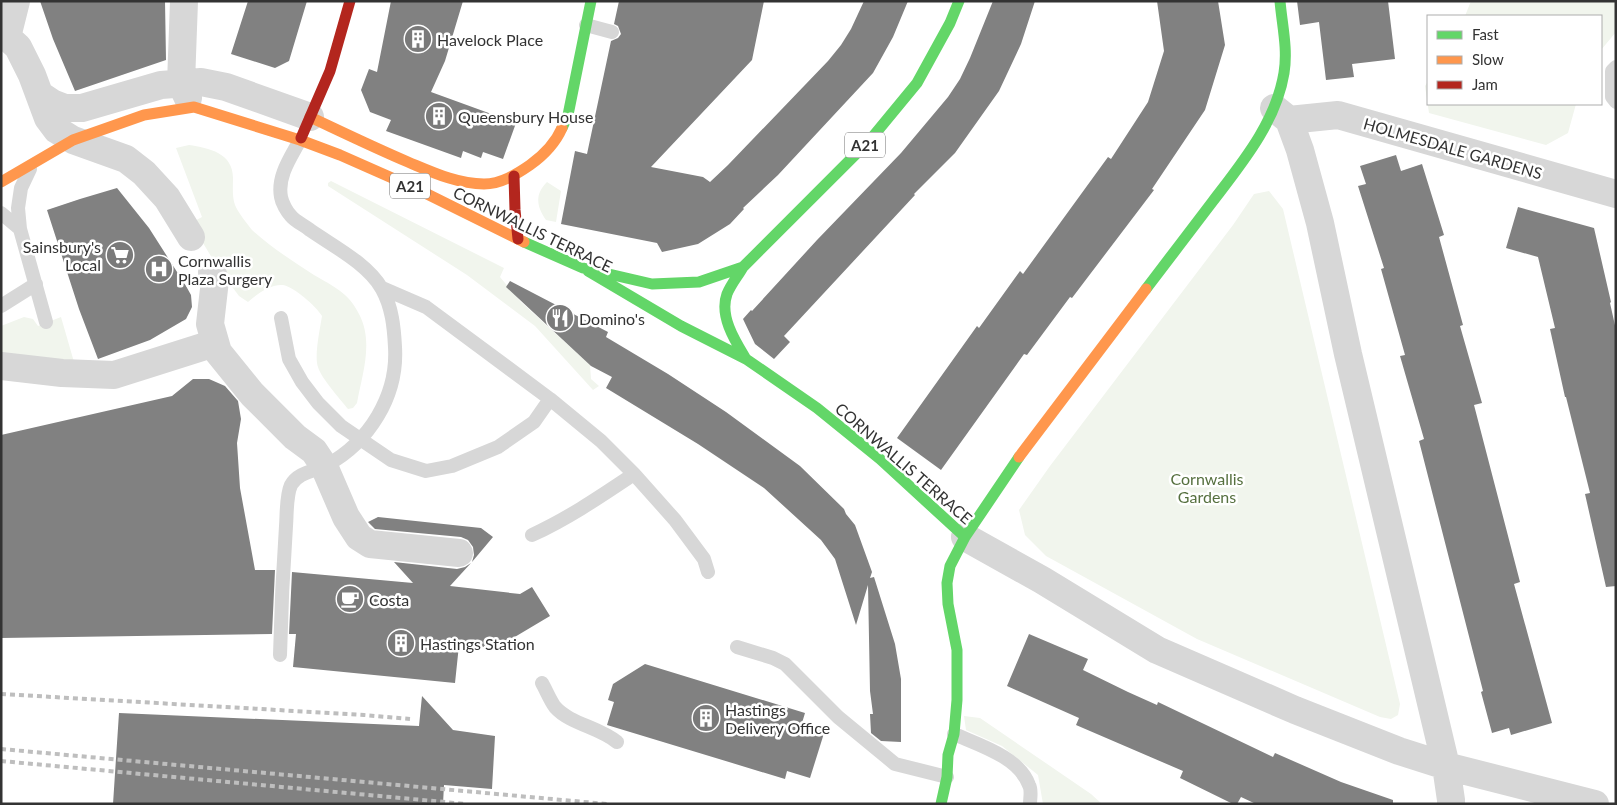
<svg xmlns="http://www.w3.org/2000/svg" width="1617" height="805" viewBox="0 0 1617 805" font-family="Lato,sans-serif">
  <rect width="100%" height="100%" fill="#fff"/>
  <!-- green -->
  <path fill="#f1f5ed" d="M1471 1H1616V32L1601 50V16H1465Z
    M1428 81V104H1576L1568 133 1546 145 1429 113 1425 86Z
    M189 145C209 148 233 153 233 178 233 187 232 197 235 205 237 211 248 225 252 230 270 247 293 261 314 275 333 286 349 293 359 314 374 342 362 375 357 403L353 408 348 409C341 400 321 378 318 367 314 356 320 329 322 316 316 306 294 287 283 285 270 284 257 294 248 302L239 296 218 268 191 223 202 217 176 148Z
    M331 181 504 268 500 277 521 302 590 365 591 379 599 386 593 390 535 326 467 275 328 186V183Z
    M547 182 561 191 556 222 546 220C536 206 535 194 547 182Z
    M1269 191 1283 209 1400 704 1398 715 1391 719 1380 717 1197 639 1046 556 1025 535 1019 510 1050 466 1233 225 1254 194Z
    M24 317 33 319 38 326 61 317 74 362 9 355 1 352V326Z
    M964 716 980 718 1091 794 1102 804H1043L1038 775 1002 746 966 730Z"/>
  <!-- building -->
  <path fill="#818181" d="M40 1H165L166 60 75 91 53 39Z
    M248 1H307L289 61 275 68 231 54Z
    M391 1H463L445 61 431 92 516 123 503 159 483 152 481 158 463 151 461 158 386 131 391 120 370 112 361 90 369 69 377 72Z
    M619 1H764L752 60 651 167 703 177 710 182 728 165 828 61 841 45 851 29 864 1H908L893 37 873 73 778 175 743 208 744 209 730 224 698 244 662 252 657 243 561 224 575 151 587 154 611 41 618 38 621 34 618 26 614 24Z
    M993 1H1035L1021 44 999 91 955 153 914 194 915 195 784 336 790 342 774 359 755 344 743 319 751 310 752 311 817 240 901 153 948 97 960 79 970 58Z
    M1157 1H1218L1225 45 1205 110 1152 189 1154 190 1072 298 1070 297 1027 355 1024 354 941 470 897 438 977 326 979 328 1020 271 1023 274 1108 157 1111 159 1148 102 1164 51Z
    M1297 1H1388L1395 59 1352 64 1354 77 1326 80 1319 22 1300 25Z
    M1396 155 1401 171 1422 164 1444 235 1439 237 1463 325 1460 326 1482 403 1474 405 1520 582 1514 584 1552 723 1511 735 1509 728 1492 733 1481 692 1483 691 1419 441 1424 439 1400 356 1405 355 1381 269 1384 268 1358 186 1366 184 1360 166Z
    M117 188 149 228 186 286 191 295 192 307 186 319 150 340 98 359 79 309 47 210 80 199Z
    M1518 207 1594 228 1611 302 1610 303 1616 330V586L1606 587 1585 494 1590 493 1566 397H1565L1550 329 1555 328 1538 257 1506 248Z
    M510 281 608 332 606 337 668 374 726 412 800 466 844 509 846 514 855 525 872 572 870 578 874 577 895 644 901 679V742L881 741 871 733 870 714H873L870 691 868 585 856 625 835 559 821 540 764 488 698 444 606 388 612 377 591 366 506 287Z
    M193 379H209L225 386 238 401 241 419 237 443 240 488 255 570H275L272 634 1 638V435L172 396Z
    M378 517 481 528 493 537 472 562 474 555 473 547 468 540 461 537 375 529 368 522Z
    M394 562 457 569 465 567 471 563 450 586 520 594 532 587 550 616 508 641 507 649 459 645 455 683 293 667 296 634H289L292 572 413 583Z
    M1029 634 1088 659 1083 670 1128 692 1157 705 1158 702 1273 757 1275 753 1341 782 1393 800V804H1256L1241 797 1237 804H1233L1180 778 1183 771 1076 725 1079 718 1007 686Z
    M645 664 805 713 802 723 825 730 810 778 787 771 785 779 607 725 614 702 608 700 613 684Z
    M422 696 453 730 495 736 492 789 444 785 443 804H113L119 713 419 726Z"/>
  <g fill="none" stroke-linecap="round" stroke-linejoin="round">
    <!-- lane -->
    <path stroke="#d7d7d7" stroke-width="14" d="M586 25 612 32
      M1616 67 1612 71V97L1616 102
      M30 169 21 188 18 208 20 229 46 322
      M1 213 20 229
      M382 288 426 307 550 399 601 441 634 474 675 520 704 559 708 572
      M1 306 36 284
      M281 318 289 359 302 382 318 403 341 426 391 460 426 471 452 466 498 447 534 422 550 399
      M532 535C569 518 601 496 634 474
      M737 647 773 658 785 664 838 717 895 764 947 777
      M280 655C281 612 283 569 286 526 287 514 286 496 291 485 298 472 315 471 327 465 369 442 398 396 395 347 394 327 392 307 382 289 368 264 333 246 310 230 304 225 296 222 291 216 287 212 282 203 281 197 277 176 291 157 300 140
      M542 683C546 690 550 700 555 707 570 724 599 727 617 742
      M954 734C979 745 1019 757 1029 785 1032 790 1030 798 1030 804"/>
    <!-- street -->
    <path stroke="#d7d7d7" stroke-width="28" d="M16 1 7 37 18 47 32 75 48 118 57 130 73 140 126 159 144 173 167 198 191 237
      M184 1 181 83 188 98
      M40 95 52 103 65 108H82L161 85 201 82 226 87 310 117
      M1274 108 1289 120 1300 150 1320 223 1348 354 1446 766 1451 800V804
      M1289 120 1338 115 1616 194
      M212 272 215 280 210 324 218 352 252 394 295 437 314 451 324 466 346 517 359 537 370 544 459 553
      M1 366 62 373 114 375 215 343
      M965 537 1042 580 1157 650 1295 710 1399 751 1446 766 1595 804"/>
    <!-- fast -->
    <path stroke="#63d668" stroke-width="11" d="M562 128 568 115 591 1
      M524 242 583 268 652 284 699 282 743 267 870 140 917 83 950 23 959 1
      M743 267C738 276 731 284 727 294 719 316 735 341 746 359
      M588 271 681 326 746 359 817 408 880 459 965 537
      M1146 289C1168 260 1191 230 1213 201 1242 163 1276 122 1284 73 1288 49 1282 25 1280 1
      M941 804 947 777 948 755 954 734 957 700V650L948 604 947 583 950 566 965 537 1019 457"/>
    <!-- slow -->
    <path stroke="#ff974d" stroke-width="11" d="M310 117C342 132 375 148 408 162 432 172 457 184 484 184 501 184 517 174 530 165 544 155 555 144 562 128
      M300 140 340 155 417 189 524 242
      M1 182 73 140 144 115 194 107 300 140
      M1019 457 1146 289"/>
    <!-- jam -->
    <path stroke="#b3261e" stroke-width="11" d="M301 138 330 71 350 1
      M514 176 515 210 518 239"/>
    <!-- rail -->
    <path stroke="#bebebe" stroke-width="4" stroke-dasharray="5 4" stroke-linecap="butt" d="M1 694 364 715 410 719
      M1 749 607 804
      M1 761 466 804"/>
  </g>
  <!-- icons -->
  <defs>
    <symbol id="building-disc" viewBox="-11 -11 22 22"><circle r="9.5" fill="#7a7a7a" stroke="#fff"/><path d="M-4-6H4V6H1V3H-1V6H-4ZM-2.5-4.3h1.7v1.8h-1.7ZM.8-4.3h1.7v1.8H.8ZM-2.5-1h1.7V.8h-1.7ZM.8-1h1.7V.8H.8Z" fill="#fff"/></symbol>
    <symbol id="supermarket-disc" viewBox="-11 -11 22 22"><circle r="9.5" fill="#7a7a7a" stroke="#fff"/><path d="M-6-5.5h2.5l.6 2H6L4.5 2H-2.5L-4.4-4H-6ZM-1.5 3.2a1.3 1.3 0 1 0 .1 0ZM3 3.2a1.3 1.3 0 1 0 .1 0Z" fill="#fff"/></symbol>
    <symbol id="hospital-disc" viewBox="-11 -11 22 22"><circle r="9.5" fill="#7a7a7a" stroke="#fff"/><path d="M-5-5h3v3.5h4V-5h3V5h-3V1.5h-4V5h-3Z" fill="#fff"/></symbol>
    <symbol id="restaurant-disc" viewBox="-11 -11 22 22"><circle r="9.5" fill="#7a7a7a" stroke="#fff"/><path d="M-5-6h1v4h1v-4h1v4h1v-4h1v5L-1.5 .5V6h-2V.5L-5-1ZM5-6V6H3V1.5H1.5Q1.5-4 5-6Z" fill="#fff"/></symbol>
    <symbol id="cafe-disc" viewBox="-11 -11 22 22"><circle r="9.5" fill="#7a7a7a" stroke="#fff"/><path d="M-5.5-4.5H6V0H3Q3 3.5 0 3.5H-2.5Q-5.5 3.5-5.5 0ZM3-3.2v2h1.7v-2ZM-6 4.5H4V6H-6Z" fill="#fff"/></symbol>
  </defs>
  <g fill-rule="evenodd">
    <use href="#building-disc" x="402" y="23" width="32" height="32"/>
    <use href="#building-disc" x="423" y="100" width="32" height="32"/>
    <use href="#supermarket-disc" x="104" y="239" width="32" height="32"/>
    <use href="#hospital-disc" x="143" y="253" width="32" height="32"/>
    <use href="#restaurant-disc" x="544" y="302" width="32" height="32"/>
    <use href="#cafe-disc" x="334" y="583" width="32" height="32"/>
    <use href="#building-disc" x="385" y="627" width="32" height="32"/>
    <use href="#building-disc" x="690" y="702" width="32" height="32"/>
  </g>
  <g text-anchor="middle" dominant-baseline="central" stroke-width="5" stroke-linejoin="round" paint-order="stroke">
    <!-- shield labels -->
    <g fill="#fff" stroke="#707070" stroke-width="1">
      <rect x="845" y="132.5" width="40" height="25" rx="4"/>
      <rect x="390" y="173.5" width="40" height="25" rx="4"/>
    </g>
    <g font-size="15" font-weight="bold" fill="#333">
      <text x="865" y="145">A21</text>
      <text x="410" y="186">A21</text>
    </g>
    <!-- poi labels -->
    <g font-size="16" fill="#333" stroke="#fff" text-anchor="start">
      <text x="437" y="39">Havelock Place</text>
      <text x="458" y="116">Queensbury House</text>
      <text x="101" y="246" text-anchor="end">Sainsbury's<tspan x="101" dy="18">Local</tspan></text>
      <text x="178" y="260">Cornwallis<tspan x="178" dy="18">Plaza Surgery</tspan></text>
      <text x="579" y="318">Domino's</text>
      <text x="369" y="599">Costa</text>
      <text x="420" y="643">Hastings Station</text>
      <text x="725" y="709">Hastings<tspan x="725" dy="18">Delivery Office</tspan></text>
    </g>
    <!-- street labels -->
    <g font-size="16" fill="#333" stroke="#fff">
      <text transform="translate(1453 148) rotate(16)">HOLMESDALE GARDENS</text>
      <text transform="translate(533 229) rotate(26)">CORNWALLIS TERRACE</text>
      <text transform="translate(904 463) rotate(41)">CORNWALLIS TERRACE</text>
    </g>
    <!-- park labels -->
    <g font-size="16" fill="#56703f" stroke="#fff">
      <text x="1207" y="478">Cornwallis<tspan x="1207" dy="18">Gardens</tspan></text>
    </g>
  </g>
  <!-- border -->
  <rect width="1617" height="805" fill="none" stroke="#333333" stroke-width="5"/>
  <!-- legend -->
  <rect x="1427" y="15" width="175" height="90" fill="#ffffff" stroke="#adadad"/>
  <rect x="1437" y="31" width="25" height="8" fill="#63d668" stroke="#adadad"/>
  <text x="1472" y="40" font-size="15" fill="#333333">Fast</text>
  <rect x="1437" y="56" width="25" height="8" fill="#ff974d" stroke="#adadad"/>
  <text x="1472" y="65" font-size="15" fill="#333333">Slow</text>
  <rect x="1437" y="81" width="25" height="8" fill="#b3261e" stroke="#adadad"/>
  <text x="1472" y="90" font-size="15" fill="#333333">Jam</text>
</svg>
